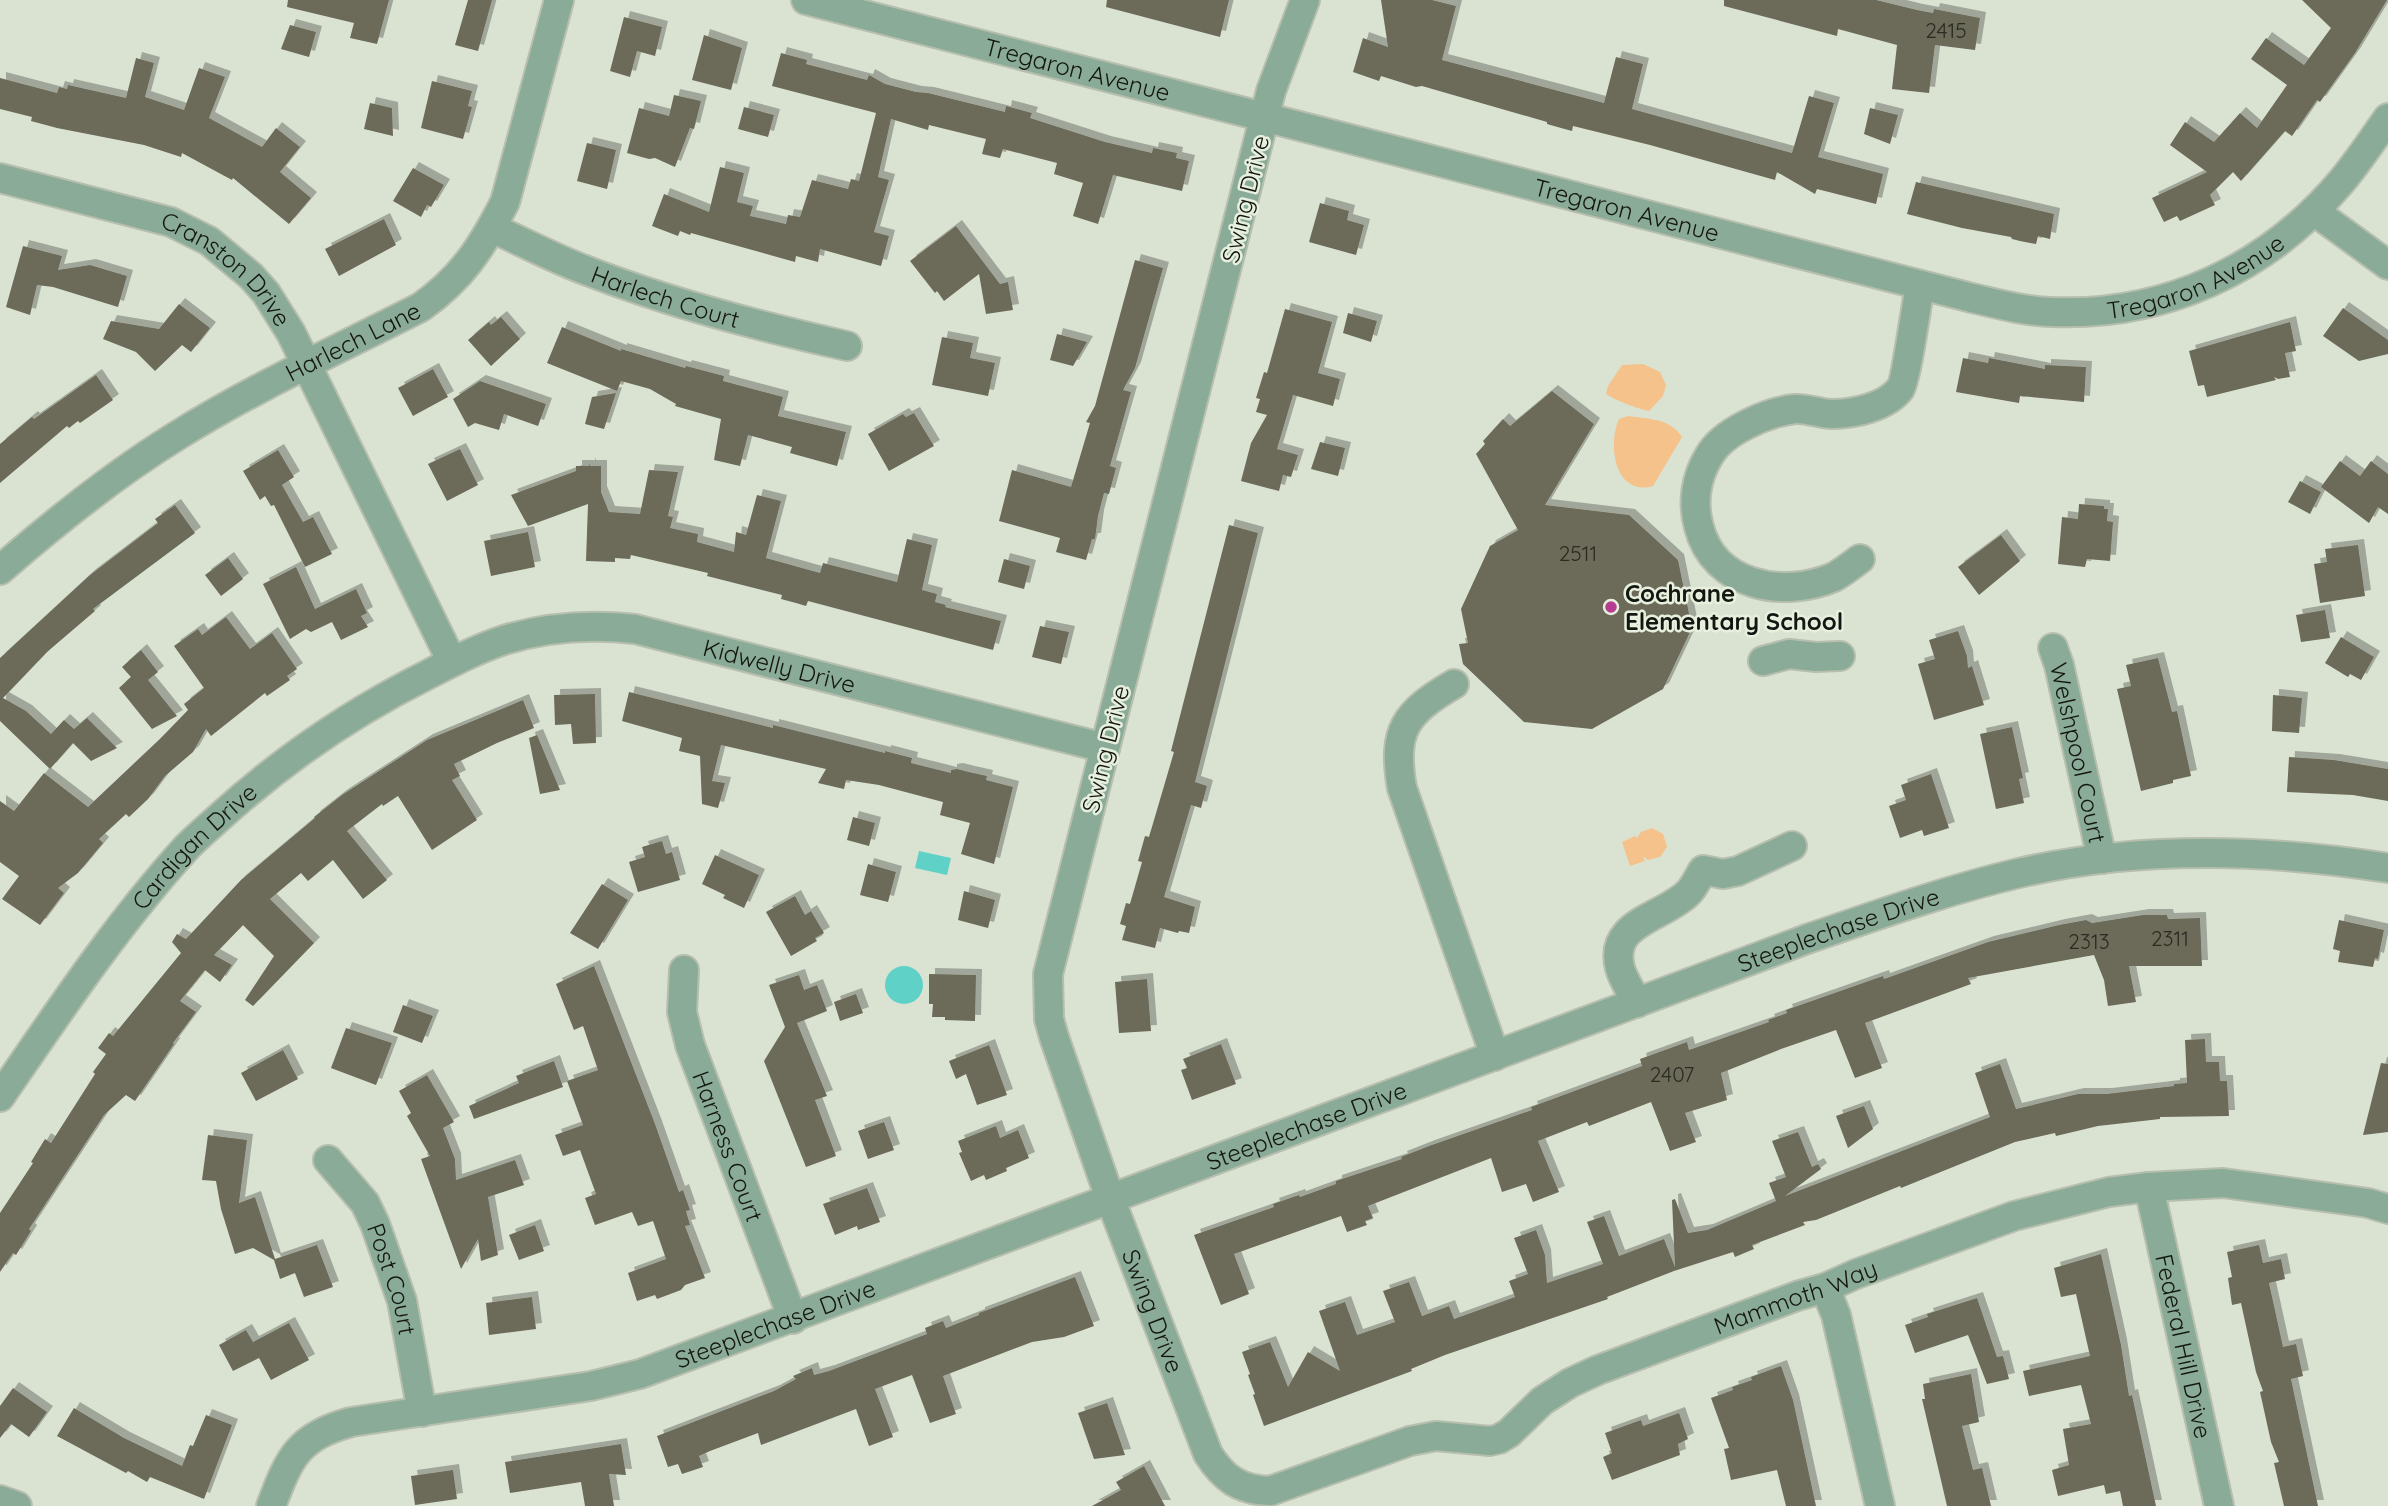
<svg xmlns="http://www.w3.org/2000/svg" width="2388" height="1506" viewBox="0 0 2388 1506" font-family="Quicksand,sans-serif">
  <defs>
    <filter id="shadow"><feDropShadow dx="6" dy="-6" stdDeviation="0" flood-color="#0004"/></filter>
  </defs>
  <rect width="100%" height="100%" fill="#dae3d1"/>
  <!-- green -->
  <path fill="#f4c28a" d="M1643 364 1660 372 1666 385 1663 396 1649 411C1638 409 1615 400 1606 394L1608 386 1622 365Z
    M1628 416C1648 419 1670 418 1682 437L1653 486C1615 497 1607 445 1619 419Z
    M1652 828 1663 834 1667 847 1660 857 1648 860 1643 856 1645 861 1630 866 1622 842 1635 836 1637 838 1641 832Z"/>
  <!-- water -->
  <path fill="#5fd1c7" d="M919 851 951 858 947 875 915 868Z
    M885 985a19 19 0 1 1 38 0a19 19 0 1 1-38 0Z"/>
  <!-- building -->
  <path fill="#6c6a59" filter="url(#shadow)" d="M288 0H389L377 44 350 38 354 23 287 7Z
    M468 0H492L478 51 455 45Z
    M1107 0H1229L1220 37 1106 7Z
    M1381 0H1432L1456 6 1442 60 1604 103 1616 57 1643 64 1632 109 1792 153 1809 96 1834 103 1818 157 1883 174 1876 204 1817 189 1815 194 1777 172 1775 180 1650 145 1573 126 1572 131 1561 128 1547 124V122L1422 86 1416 87 1381 76 1379 81 1353 72 1363 38 1388 47Z
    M1724 0H1876L1917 10 1933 13 1934 9 1980 18 1975 50 1935 45 1929 93 1892 89 1897 45 1838 29 1837 36 1724 6Z
    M2302 0H2387L2355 53 2320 102 2317 100 2292 136 2285 131 2241 181 2233 172 2210 195 2215 205 2180 221 2177 216 2164 222 2152 198 2207 172 2170 145 2185 122 2214 142 2240 113 2257 128 2287 85 2251 59 2266 38 2304 65 2331 28Z
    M624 17 662 27 655 56 637 51 630 77 610 71Z
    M290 25 316 32 309 57 281 49Z
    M704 35 742 48 731 90 692 80Z
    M781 53 807 60 806 64 867 80 869 75 885 84 916 92 928 93 1005 112 1006 106 1032 113 1030 118 1105 142 1152 153 1153 148 1177 153 1176 158 1189 161 1182 191 1113 175 1098 224 1073 216 1083 183 1054 174 1057 163 1003 149 1000 158 982 154 986 139 929 125 928 130 891 119 878 177 889 180 874 232 889 236 881 266 820 249 818 262 796 256 795 262 691 233 690 235 680 231 678 236 652 226 664 194 709 212 720 167 744 173 737 202 753 206 750 216 786 224 788 215 800 217 812 180 848 189 851 179 859 181 876 113 772 86Z
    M136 58 154 63 145 97 184 110 199 68 225 77 209 118 262 147 276 128 300 147 280 172 311 198 289 224 233 178 232 180 182 153 181 157 144 145 57 128 31 121 32 117 0 109V78L57 93 59 87 67 89 68 85 126 98Z
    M432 81 472 91 468 106 472 107 463 139 421 128Z
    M674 95 701 101 694 129 690 128 675 167 655 158 649 159 627 153 639 108 669 116Z
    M370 103 392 108 393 136 364 129Z
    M744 107 774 115 768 137 738 129Z
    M1870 108 1898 115 1890 144 1864 134Z
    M587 143 616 150 607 189 577 181Z
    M413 168 444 185 431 207 427 205 421 217 393 201Z
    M1916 182 2054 214 2050 239 2038 236 2036 244 2020 241 2012 239 2011 237 1962 228 1907 214Z
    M1320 203 1349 211 1347 220 1364 225 1356 255 1309 242Z
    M384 219 396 245 339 276 325 249Z
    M956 226 1000 284 1008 282 1013 310 986 314 979 274 944 301 937 291 935 293 910 261Z
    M23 246 62 256 58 270 90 265 127 276 118 307 53 287 37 285 30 315 6 307Z
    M1135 260 1163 268 1135 368 1123 390 1131 392 1110 466 1116 468 1109 494 1104 493 1098 516 1095 539H1092L1086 560 1056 552 1060 538 999 521 1012 470 1071 487 1090 423 1086 422 1095 406Z
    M179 304 210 328 191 352 182 345 155 371 136 352 103 339 111 321 159 329Z
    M2343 308 2388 340V354L2359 361 2323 336Z
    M1285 309 1332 322 1318 373 1340 379 1333 406 1293 395 1277 449 1298 455 1291 477 1283 475 1279 491 1241 481 1251 443 1267 415 1256 412 1260 399 1256 398 1264 372 1267 373Z
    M1348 313 1377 321 1371 342 1343 333Z
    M501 317 520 339 491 366 468 340 489 322 491 325Z
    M2290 322 2296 351 2285 353 2290 377 2278 379 2274 377 2276 380 2207 397 2204 385 2198 386 2189 351Z
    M562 327 621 351V349L685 368 686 366 724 376 723 381 783 397 778 416 846 432 837 466 790 453 792 447 748 435 740 466 714 460 721 419 675 406 676 404 650 389 621 381 617 391 547 363Z
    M1057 334 1087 342 1073 366 1050 360Z
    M942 337 973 343 970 358 995 363 988 396 932 385Z
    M1963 358 1988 363 1989 358 2045 369V365L2086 367 2084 402 2020 396 2019 403 1956 392Z
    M433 369 448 397 413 416 398 388Z
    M96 375 113 400 80 423 78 421 69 428 67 426 0 483V444L32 417 34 419Z
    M480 381 546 404 538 426 504 414 499 430 475 423 468 427 453 399Z
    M1552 391 1594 424 1545 505 1629 515 1678 560 1692 628 1663 689 1592 729 1524 722 1463 664 1459 644 1468 643 1461 609 1490 546 1518 530 1476 454 1485 444 1483 441 1503 419 1510 426Z
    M616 393 604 429 585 424 592 397Z
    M914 413 934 446 889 471 868 434 903 414 906 417Z
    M1320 442 1345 448 1338 476 1311 469Z
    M460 449 478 485 447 501 428 464Z
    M278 450 294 477 282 485 303 522 313 517 332 554 305 567 274 505 271 506 265 496 260 500 243 471Z
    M2340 461 2360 476 2371 461 2388 474V514L2378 507 2369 523 2321 487Z
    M589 463 590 466H601V492L609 512 640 514 649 470 678 472 668 516 673 517 670 528 698 534 697 542 734 552 736 532 746 535 757 495 781 501 766 558 820 573 823 563 897 582 907 539 932 545 922 590 937 594 935 602 946 605 945 607 1001 621 993 650 808 601 806 606 796 603 781 599 782 595 707 576 708 573 631 555 630 559 615 558V562L586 561 588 504 528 526 511 495 576 471V466H589Z
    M2300 481 2321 492 2310 514 2288 502Z
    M2079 504 2104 506V509H2108L2107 521 2113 522 2110 561 2087 559 2085 567 2058 564 2062 517 2078 519Z
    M175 505 195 533 93 609 95 611 47 652 3 698 26 711 51 734 64 720 74 729 87 718 117 748 91 761 73 743 50 769 0 721V658L90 575 158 523 155 519Z
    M1229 525 1258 533 1195 782 1207 786 1201 808 1191 805 1164 897 1195 907 1189 933 1179 931 1178 933 1160 928 1155 948 1122 940 1126 926 1120 924 1126 903 1130 904 1142 862 1138 861 1145 836 1149 837 1174 752 1171 751Z
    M528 532 535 567 491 576 484 541Z
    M2001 535 2020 561 1979 595 1958 567Z
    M2358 545 2365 596 2320 603 2314 564 2327 562 2325 549Z
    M228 558 243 579 221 596 205 575Z
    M1004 559 1030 566 1024 589 998 582Z
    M296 567 315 609 356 589 367 613 361 616 368 627 341 640 332 622 311 632 306 629 290 639 263 584Z
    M2325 610 2330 638 2301 642 2296 615Z
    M226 617 250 649 272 633 297 669 287 676 290 680 267 696 265 693 211 736 206 729 193 752 165 776 148 799 129 817 126 814 99 839 103 843 78 873 58 888 64 893 40 925 2 899 19 876 0 862V801L14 811 44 773 88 807 160 739 188 710 184 704 204 688 174 646 198 629 202 635Z
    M1040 626 1069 632 1061 664 1032 657Z
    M1958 631 1967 656 1968 668 1972 666 1984 705 1934 720 1918 664 1935 659 1929 640Z
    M2341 637 2374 657 2361 680 2350 674 2348 677 2325 663Z
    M141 650 158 672 148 680 177 716 152 729 119 688 131 677 122 667Z
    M2158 658 2172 712 2177 711 2191 776 2173 780V783L2141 791 2117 689 2131 686 2126 665Z
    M629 692 773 728V725L885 753V751L912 758 911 763 951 773V770L957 769 969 772 987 776 986 780 1013 787 994 864 961 854 970 823 940 815 943 802 879 785 846 780 844 789 818 783 826 769 721 745 712 781 725 783 718 808 702 804 700 756 679 751 682 738 622 721Z
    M595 694 596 743 573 744 571 724 555 725 554 695Z
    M2273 695 2302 698 2299 733 2272 731Z
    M523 700 534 728 497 743 454 764 460 776 452 780 477 820 432 850 398 796 383 806 382 804 347 831 387 880 363 899 333 860 308 881 301 873 270 899 314 943 253 1006 245 1000 274 956 243 925 214 955 232 965 220 982 205 970 180 1001 196 1012 173 1043 174 1044 135 1101 126 1095 104 1115 29 1229 31 1231 16 1255 13 1253 0 1272V1213L33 1163 31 1162 45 1139 51 1143 95 1074 93 1072 106 1054 98 1048 109 1033 113 1036 181 953 172 942 177 934 186 939 241 880 315 818 314 817 342 795 427 740Z
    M2012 727 2023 778 2019 779 2024 803 1996 809 1980 734Z
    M537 735 560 790 540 794 529 738Z
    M2289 757 2334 760 2388 769V801L2353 795 2287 792Z
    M1931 774 1949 828 1924 836 1922 830 1900 838 1889 806 1906 800 1901 785Z
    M853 817 875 823 869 846 847 840Z
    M662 841 666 854 672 852 680 880 638 892 629 862 645 857 642 847Z
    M715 855 759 875 744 908 723 898 725 895 702 884Z
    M868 864 896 872 888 902 860 895Z
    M602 884 628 900 598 949 570 933Z
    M964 891 995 900 988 928 958 920Z
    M795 896 805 915 811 911 824 933 815 938 817 941 791 956 766 912Z
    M2143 915H2167L2168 919 2200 918 2202 966H2129L2136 1002 2108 1006 2104 980 2094 955 1968 978 1971 984 1865 1023 1882 1068 1855 1078 1836 1030 1781 1049 1721 1073 1727 1100 1685 1113 1696 1142 1670 1151 1651 1102 1589 1126 1587 1122 1538 1141 1559 1192 1533 1202 1526 1184 1502 1192 1491 1158 1368 1206 1373 1218 1365 1221 1367 1225 1347 1232 1341 1216 1234 1254 1249 1294 1221 1305 1194 1235 1274 1207 1273 1204 1299 1195 1300 1197 1336 1184V1181L1402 1159 1401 1157 1429 1146 1532 1110 1531 1107 1642 1066 1640 1059 1687 1042 1689 1050 1769 1022 1768 1020 1787 1013 1786 1010 1883 976 1884 979 1988 942 2059 925 2086 920 2092 923Z
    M2339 920 2384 930 2378 959 2375 958 2373 967 2338 962 2340 951 2333 949Z
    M594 966 655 1124 679 1192 683 1190 690 1210 686 1211 690 1225 685 1226 705 1278 685 1285 681 1290 657 1299 655 1295 637 1301 628 1273 666 1259 653 1221 638 1226 632 1212 595 1225 585 1198 596 1194 580 1150 563 1156 555 1135 583 1125 567 1081 598 1070 583 1026 574 1030 556 984Z
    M929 974 976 975 975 1021 945 1020V1017H932L933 1004H929Z
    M799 975 804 990 817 985 827 1011 797 1023 827 1096 815 1100 836 1156 806 1167 764 1061 785 1027 769 985Z
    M1147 979 1151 1031 1119 1033 1115 982Z
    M856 994 863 1013 840 1021 834 1002Z
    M403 1005 433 1016 422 1043 393 1032Z
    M346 1028 392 1043 376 1085 331 1068Z
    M2205 1039 2206 1062H2219L2220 1081H2227L2229 1116 2160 1117V1119L2098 1126 2056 1136 2055 1133 2015 1142 1901 1188 1900 1186 1816 1220 1803 1222 1805 1225 1752 1245 1754 1249 1735 1257 1733 1252 1674 1271 1607 1297 1608 1299 1445 1355 1411 1369 1412 1371 1264 1426 1253 1395 1255 1394 1248 1375 1250 1374 1242 1352 1270 1342 1288 1387 1308 1352 1340 1371 1319 1311 1345 1302 1357 1335 1395 1322 1383 1291 1409 1282 1422 1316 1449 1306 1454 1319 1515 1297 1509 1281 1528 1274 1514 1238 1536 1230 1545 1255 1547 1283 1603 1264 1587 1222 1604 1216 1619 1256 1664 1239 1675 1267 1672 1200 1675 1199 1688 1233 1707 1230 1776 1201 1769 1183 1786 1177 1772 1141 1798 1132 1812 1167 1818 1164 1821 1169 1785 1196 1990 1117 1975 1073 2000 1064 2016 1109 2078 1094H2106L2174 1086V1084L2187 1083 2185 1040Z
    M1221 1044 1236 1084 1192 1100 1181 1070 1187 1068 1183 1059Z
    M989 1045 1007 1095 977 1105 966 1074 956 1079 949 1061Z
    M283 1050 298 1079 256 1101 241 1073Z
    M554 1061 563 1087 474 1119 469 1106 519 1083 516 1076Z
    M2381 1063 2388 1064V1132L2363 1135Z
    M427 1075 454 1122 443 1128 455 1159 456 1180 515 1160 524 1185 488 1197 498 1255 481 1261 478 1239 461 1269 421 1159 430 1156 407 1116 411 1113 399 1091Z
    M1864 1106 1873 1129 1848 1148 1836 1116Z
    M884 1122 894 1150 868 1159 858 1131Z
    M996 1126 1000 1138 1018 1130 1029 1158 1006 1168 1007 1171 986 1180 984 1175 971 1181 959 1153 962 1152 958 1141Z
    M208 1135 247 1140 239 1203 255 1197 275 1259 317 1245 333 1287 304 1297 295 1273 280 1279 274 1260 253 1248 235 1254 221 1209 216 1181 202 1180Z
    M867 1188 880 1222 858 1230 857 1226 835 1235 823 1204Z
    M535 1225 544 1251 519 1260 509 1235Z
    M2259 1245 2263 1263 2281 1259 2285 1279 2269 1283 2283 1347 2296 1344 2303 1376 2291 1379 2318 1506H2284L2274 1463 2279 1462 2271 1442 2260 1392 2263 1391 2256 1372 2241 1303 2232 1305 2228 1278 2232 1277 2227 1252Z
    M2101 1254 2121 1345 2129 1396 2132 1395 2156 1506H2123L2120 1491 2106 1494 2104 1485 2058 1496 2052 1470 2069 1465 2063 1429 2091 1424 2081 1385 2029 1396 2023 1371 2090 1356 2076 1294 2061 1297 2054 1268Z
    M1075 1277 1094 1326 1064 1337 1032 1342 943 1376 956 1414 930 1423 912 1375 875 1389 893 1437 869 1446 856 1409 761 1445 758 1433 710 1451 699 1456 703 1467 682 1474 678 1464 668 1467 657 1436 774 1391 796 1379 793 1376 812 1368 814 1375 829 1371 927 1334 925 1328 943 1321 946 1328 979 1315V1313Z
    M532 1297 536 1329 489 1335 486 1303Z
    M1977 1298 1997 1357 2003 1356 2009 1379 1987 1384 1968 1335 1915 1353 1905 1325 1928 1317 1927 1314Z
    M289 1323 309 1360 271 1380 259 1358 233 1371 219 1345 246 1330 253 1342Z
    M1781 1366 1793 1400 1816 1506H1786L1777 1470 1731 1480 1724 1449 1729 1448 1711 1398 1733 1390 1732 1387 1752 1380 1751 1377Z
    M1971 1374 1979 1422 1962 1426 1973 1470 1982 1468 1991 1506H1947L1922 1399H1925L1923 1384Z
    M13 1388 47 1412 29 1437 11 1424 0 1438V1406Z
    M1107 1403 1125 1455 1094 1459 1078 1413Z
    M74 1408 124 1438 182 1466 190 1445 193 1446 206 1415 232 1425 204 1499 150 1477 147 1482 128 1471 126 1473 57 1436Z
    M1679 1413 1688 1439 1678 1444 1680 1455 1612 1480 1603 1457 1612 1453 1605 1433 1641 1420 1643 1426Z
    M621 1444 626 1475 609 1474 614 1506H585L581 1482 510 1493 505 1462Z
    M1144 1466 1165 1506H1092L1121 1490 1116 1482Z
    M453 1470 457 1499 415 1505 411 1476Z"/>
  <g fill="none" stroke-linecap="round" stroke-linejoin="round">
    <defs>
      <g id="minor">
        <path id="s1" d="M806 0 1972 298C1998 304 2024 311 2051 312 2165 317 2267 269 2341 182 2358 162 2373 139 2388 118"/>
        <path id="s2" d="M1305 0 1271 91 1048 974 1049 1019 1054 1037 1111 1201 1208 1454C1224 1479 1240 1490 1270 1491L1410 1441 1436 1436 1490 1441 1499 1439 1509 1433 1542 1401 1570 1383 1598 1370 1797 1296 1825 1288 1856 1274 2014 1216 2109 1192 2149 1187 2223 1183 2368 1203 2388 1209"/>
        <path id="s3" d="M0 178 171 222 209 241 251 276 266 293 291 333 452 662"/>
        <path d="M2314 211 2388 265"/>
        <path id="s4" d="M492 228C523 242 553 258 585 270 669 303 758 326 847 346"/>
        <path d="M1860 559C1852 565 1843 572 1834 577 1783 599 1714 586 1699 527 1692 503 1696 477 1709 456 1723 431 1768 412 1795 409 1807 408 1820 414 1832 414 1854 414 1886 407 1900 389 1906 381 1917 301 1920 285"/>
        <path id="s5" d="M0 570C55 522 112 476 175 437 253 388 339 349 421 307 462 278 482 247 505 202L559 0"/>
        <path id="s6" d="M2053 648 2059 665 2102 859"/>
        <path d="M1763 661 1789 654 1816 657 1840 656"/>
        <path d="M1454 684C1405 713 1392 730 1402 788L1495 1056"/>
        <path id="s7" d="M684 970 682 1012 690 1045 793 1319"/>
        <path d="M1637 1003C1632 992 1623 980 1620 968 1608 922 1663 918 1688 893 1694 887 1698 878 1703 870L1723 874 1738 871 1792 846"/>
        <path id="s8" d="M0 1097C59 1011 117 924 187 847 198 836 211 825 222 815 284 759 353 712 427 675 452 662 477 649 504 640 546 627 591 624 635 629L1105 748"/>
        <path id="s9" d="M328 1160 365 1203 375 1224 402 1301 422 1412"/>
        <path id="s10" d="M2149 1187 2219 1506"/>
        <path d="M1825 1288 1836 1315 1880 1506"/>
        <path d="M0 1500 17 1506"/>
        <path id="s11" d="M271 1506C290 1456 298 1437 351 1422L591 1386 640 1374 1807 939C1877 915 1947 890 2019 873 2140 845 2266 849 2388 868"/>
      </g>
    </defs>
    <!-- minor casing -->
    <use href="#minor" stroke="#b6beae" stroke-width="32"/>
    <!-- minor -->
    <use href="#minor" stroke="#8aab97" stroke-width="28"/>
  </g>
  <!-- markers -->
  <circle fill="#b53c90" stroke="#e7f0de" stroke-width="2.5" cx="1611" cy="607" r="7"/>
  <g text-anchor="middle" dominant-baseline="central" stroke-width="5" stroke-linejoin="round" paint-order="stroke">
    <!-- number labels -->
    <g font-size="21" fill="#2a2c23">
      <text x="1946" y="30">2415</text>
      <text x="1578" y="553">2511</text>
      <text x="2170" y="938">2311</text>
      <text x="2089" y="941">2313</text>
      <text x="1672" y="1074">2407</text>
    </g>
    <!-- street labels -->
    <g font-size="24" fill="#141711" stroke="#e7f0de">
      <text stroke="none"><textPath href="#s1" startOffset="280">Tregaron Avenue</textPath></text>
      <text transform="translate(1245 199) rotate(-76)">Swing Drive</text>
      <text stroke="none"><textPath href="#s1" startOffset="847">Tregaron Avenue</textPath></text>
      <text stroke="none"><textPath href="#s1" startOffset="1435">Tregaron Avenue</textPath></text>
      <text stroke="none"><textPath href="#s3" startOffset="250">Cranston Drive</textPath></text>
      <text stroke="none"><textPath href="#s4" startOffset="187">Harlech Court</textPath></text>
      <text stroke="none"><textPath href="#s5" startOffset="422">Harlech Lane</textPath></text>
      <text stroke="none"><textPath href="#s8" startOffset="975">Kidwelly Drive</textPath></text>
      <text transform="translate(1105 749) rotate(-76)">Swing Drive</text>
      <text stroke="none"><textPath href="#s6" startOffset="108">Welshpool Court</textPath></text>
      <text stroke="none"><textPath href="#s8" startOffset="318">Cardigan Drive</textPath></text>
      <text stroke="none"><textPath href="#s11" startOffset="1694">Steeplechase Drive</textPath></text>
      <text stroke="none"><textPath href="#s11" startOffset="1127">Steeplechase Drive</textPath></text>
      <text stroke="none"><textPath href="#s7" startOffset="184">Harness Court</textPath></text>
      <text stroke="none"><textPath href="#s9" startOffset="138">Post Court</textPath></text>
      <text stroke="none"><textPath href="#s2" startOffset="2163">Mammoth Way</textPath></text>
      <text stroke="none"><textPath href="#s2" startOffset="1363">Swing Drive</textPath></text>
      <text stroke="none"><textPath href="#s11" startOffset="560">Steeplechase Drive</textPath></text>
      <text stroke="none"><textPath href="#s10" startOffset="163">Federal Hill Drive</textPath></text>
    </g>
    <!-- poi labels -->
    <g font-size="24" font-weight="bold" fill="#141711" stroke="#e7f0de" text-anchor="start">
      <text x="1625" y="593">Cochrane<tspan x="1625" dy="28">Elementary School</tspan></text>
    </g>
  </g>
</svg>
